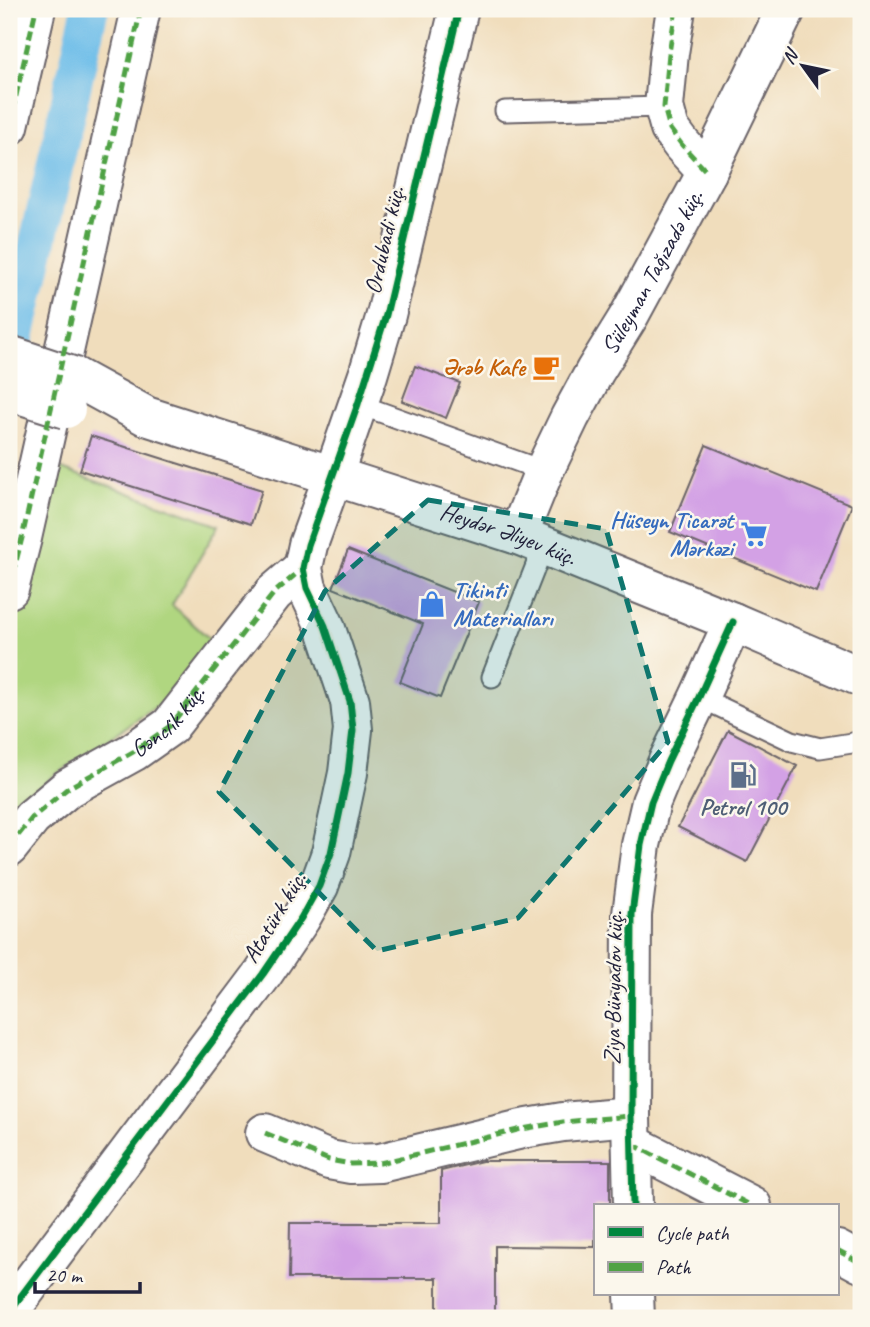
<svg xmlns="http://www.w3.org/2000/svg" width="870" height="1327" viewBox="0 0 870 1327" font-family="Caveat,sans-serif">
  <rect width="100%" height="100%" fill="#fbf7ec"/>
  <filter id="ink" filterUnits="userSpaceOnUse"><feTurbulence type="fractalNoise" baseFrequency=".0143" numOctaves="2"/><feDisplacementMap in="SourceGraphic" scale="14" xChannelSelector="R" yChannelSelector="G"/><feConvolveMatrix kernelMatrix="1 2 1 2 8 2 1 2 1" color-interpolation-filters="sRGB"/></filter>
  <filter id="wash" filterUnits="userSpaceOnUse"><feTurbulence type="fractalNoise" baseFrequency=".00686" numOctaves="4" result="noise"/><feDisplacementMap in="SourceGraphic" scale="28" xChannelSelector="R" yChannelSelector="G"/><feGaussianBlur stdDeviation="1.57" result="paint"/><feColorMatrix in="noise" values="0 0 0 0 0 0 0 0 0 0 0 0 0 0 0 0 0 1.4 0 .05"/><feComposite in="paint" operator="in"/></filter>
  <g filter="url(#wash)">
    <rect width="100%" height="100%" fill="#f0ddbc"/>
    <!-- green -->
    <path fill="#b0d680" stroke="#697c5e" stroke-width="2" d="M56 467 219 525 172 605 212 641 172 696 52 777 9 818V642Z"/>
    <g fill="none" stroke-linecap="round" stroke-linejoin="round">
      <!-- canal -->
      <path stroke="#6ebee9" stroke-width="37" d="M9 371 90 9"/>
    </g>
    <g id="blocks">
      <!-- building -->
      <path fill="#d3a1e5" d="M415 366 460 383 446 418 402 401Z
        M91 436 262 490 251 524 80 470Z
        M706 445 852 505 816 592 670 532Z
        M348 550 479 602 440 698 400 682 423 624 333 588Z
        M728 730 797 766 747 862 678 827Z
        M482 1161H610V1206H595V1247L495 1246V1318H437V1278H289L290 1223H441V1171Z"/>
    </g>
  </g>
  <g filter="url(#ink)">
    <use href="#blocks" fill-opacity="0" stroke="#6a6368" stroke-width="2"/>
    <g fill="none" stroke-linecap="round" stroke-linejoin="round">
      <defs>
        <path id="service" d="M505 111 664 107
          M358 404 544 471
          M492 677 544 545
          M699 697 792 741 820 748 858 742 861 740"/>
        <g id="minor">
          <path d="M676 9 669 53 664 107 670 129 682 145 707 172"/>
          <path d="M9 126 36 9"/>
          <path id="s1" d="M518 535 544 471 570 417 595 371 629 316 707 172 786 9"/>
          <path d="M9 589 22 538 141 9"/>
          <path id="s2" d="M9 847 32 818 68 788 133 752 170 726 274 593 303 568"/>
          <path d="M265 1133 329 1160 351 1164 380 1163 522 1129 563 1122 631 1116"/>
          <path d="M632 1144 752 1206"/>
          <path d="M633 1206 631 1116 632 914 641 845 651 802 668 761 699 697 733 622"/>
          <path d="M837 1250 861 1263"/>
          <path d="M634 1294 635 1318"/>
          <path d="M9 1312 263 974 301 918 319 886 331 853 348 773 353 730 350 701 325 626 307 588 303 568 308 545 333 476"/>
        </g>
        <path id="tertiary" d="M333 476 368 375 386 315 459 9"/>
        <g id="primary">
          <path id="s3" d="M75 377 146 416 518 535 733 622 861 677"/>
        </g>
      </defs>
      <!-- service casing -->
      <use href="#service" stroke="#6a6368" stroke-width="23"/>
      <!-- minor casing -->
      <use href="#minor" stroke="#6a6368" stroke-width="42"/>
      <!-- tertiary casing -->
      <use href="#tertiary" stroke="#6a6368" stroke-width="42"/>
      <!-- primary casing -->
      <use href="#primary" stroke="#6a6368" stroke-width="42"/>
      <!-- service -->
      <use href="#service" stroke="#fff" stroke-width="19"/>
      <!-- minor -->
      <use href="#minor" stroke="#fff" stroke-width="38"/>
      <!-- tertiary -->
      <use href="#tertiary" stroke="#fff" stroke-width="38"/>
      <!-- primary -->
      <use href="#primary" stroke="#fff" stroke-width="38"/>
      <defs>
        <path id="primary-bridge" d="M9 355 75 377
          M9 391 66 409"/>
      </defs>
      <!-- primary-bridge casing -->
      <use href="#primary-bridge" stroke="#6a6368" stroke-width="42" stroke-linecap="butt"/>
      <!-- primary-bridge -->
      <use href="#primary-bridge" stroke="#fff" stroke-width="38"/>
      <!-- quiet -->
      <path stroke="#50a245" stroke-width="5" stroke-dasharray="10 5" stroke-linecap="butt" d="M676 9 669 53 664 107 670 129 682 145 707 172
        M9 126 36 9
        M9 589 22 538 141 9
        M9 847 32 818 68 788 133 752 170 726 274 593 303 568
        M265 1133 329 1160 351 1164 380 1163 522 1129 563 1122 631 1116
        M632 1144 752 1206
        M837 1250 861 1263"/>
      <defs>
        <path id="cycleway" d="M633 1206 631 1116 632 914 641 845 651 802 668 761 699 697 733 622
          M9 1312 263 974 301 918 319 886 331 853 348 773 353 730 350 701 325 626 307 588 303 568 308 545 358 404 386 315 459 9"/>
      </defs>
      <!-- cycleway casing -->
      <use href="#cycleway" stroke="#fbf7ec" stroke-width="11"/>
      <!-- cycleway -->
      <use href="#cycleway" stroke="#00873e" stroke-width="7"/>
    </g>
  </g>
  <!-- marked area -->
  <path fill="#0f766e" fill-opacity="0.2" stroke="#0f766e" stroke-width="5" stroke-dasharray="14 9" stroke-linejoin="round" d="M428 500 606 529 668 742 518 918 377 951 219 792 325 591Z"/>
  <!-- icons -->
  <defs>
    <symbol id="cafe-bare" viewBox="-9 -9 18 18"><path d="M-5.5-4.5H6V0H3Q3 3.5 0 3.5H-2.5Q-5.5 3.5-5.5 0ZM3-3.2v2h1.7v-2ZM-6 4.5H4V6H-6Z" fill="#e8710a" stroke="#fbf7ec" stroke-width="2.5" paint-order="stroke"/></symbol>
    <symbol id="supermarket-bare" viewBox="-9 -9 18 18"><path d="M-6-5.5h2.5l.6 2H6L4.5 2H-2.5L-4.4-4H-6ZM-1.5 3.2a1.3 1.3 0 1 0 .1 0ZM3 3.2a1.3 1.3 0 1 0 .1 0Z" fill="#3f7fe0" stroke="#fbf7ec" stroke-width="2.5" paint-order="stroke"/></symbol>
    <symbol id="shop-bare" viewBox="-9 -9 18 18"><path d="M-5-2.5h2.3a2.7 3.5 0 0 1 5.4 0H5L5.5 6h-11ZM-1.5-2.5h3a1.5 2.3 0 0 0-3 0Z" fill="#3f7fe0" stroke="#fbf7ec" stroke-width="2.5" paint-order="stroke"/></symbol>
    <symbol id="fuel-bare" viewBox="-9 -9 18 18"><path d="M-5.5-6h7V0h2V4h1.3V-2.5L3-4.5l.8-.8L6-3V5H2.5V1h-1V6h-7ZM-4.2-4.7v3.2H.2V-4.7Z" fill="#5c6f8a" stroke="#fbf7ec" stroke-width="2.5" paint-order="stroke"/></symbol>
  </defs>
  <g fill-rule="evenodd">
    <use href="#cafe-bare" x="527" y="348" width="38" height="38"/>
    <use href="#supermarket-bare" x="735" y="515" width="38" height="38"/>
    <use href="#shop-bare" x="413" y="585" width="38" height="38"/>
    <use href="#fuel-bare" x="724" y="756" width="38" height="38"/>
  </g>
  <g text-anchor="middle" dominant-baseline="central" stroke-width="5" stroke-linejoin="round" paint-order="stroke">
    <!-- street labels -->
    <g font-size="24" fill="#22223b" stroke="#fbf7ec">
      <text transform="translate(384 240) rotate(-77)">Ordubadi küç.</text>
      <text stroke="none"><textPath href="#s1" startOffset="296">Süleyman Tağızadə küç.</textPath></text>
      <text stroke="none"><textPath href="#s3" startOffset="462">Heydər Əliyev küç.</textPath></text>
      <text stroke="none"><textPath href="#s2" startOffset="205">Gənclik küç.</textPath></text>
      <text transform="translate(274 917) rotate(-59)">Atatürk küç.</text>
      <text transform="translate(613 988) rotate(-89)">Ziya Bünyadov küç.</text>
    </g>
    <!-- food labels -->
    <g font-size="24" font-weight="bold" fill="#c56008" stroke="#fbf7ec" text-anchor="end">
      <text x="525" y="367">Ərəb Kafe</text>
    </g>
    <!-- shop labels -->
    <g font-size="24" font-weight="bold" fill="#366cbe" stroke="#fbf7ec" text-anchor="end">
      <text x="733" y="520">Hüseyn Ticarət<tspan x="733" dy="28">Mərkəzi</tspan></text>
      <text x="453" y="590" text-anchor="start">Tikinti<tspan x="453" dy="28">Materialları</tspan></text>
    </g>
    <!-- service labels -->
    <g font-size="24" font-weight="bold" fill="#4e5e75" stroke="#fbf7ec">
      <text x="743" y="807">Petrol 100</text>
    </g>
  </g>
  <!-- margin -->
  <rect width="870" height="1327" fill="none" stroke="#fbf7ec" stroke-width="35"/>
  <!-- legend -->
  <rect x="594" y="1204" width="245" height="91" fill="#fbf7ec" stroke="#a4a2a5" stroke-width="2"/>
  <rect x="608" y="1227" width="35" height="10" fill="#00873e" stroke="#a4a2a5" stroke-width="2"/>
  <text x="656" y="1240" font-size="21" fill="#22223b">Cycle path</text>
  <rect x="608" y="1262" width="35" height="10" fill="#50a245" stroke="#a4a2a5" stroke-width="2"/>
  <text x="656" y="1274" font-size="21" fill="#22223b">Path</text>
  <!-- north arrow -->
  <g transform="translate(803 66) rotate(303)" stroke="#fbf7ec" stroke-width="5" paint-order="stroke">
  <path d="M0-5L12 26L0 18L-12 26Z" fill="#22223b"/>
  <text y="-10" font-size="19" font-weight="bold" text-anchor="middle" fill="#22223b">N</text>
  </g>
  <!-- scale -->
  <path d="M35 1282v10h105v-10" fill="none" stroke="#22223b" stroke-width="3.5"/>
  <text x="46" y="1282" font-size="21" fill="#22223b" stroke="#fbf7ec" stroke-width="5" paint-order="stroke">20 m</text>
</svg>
